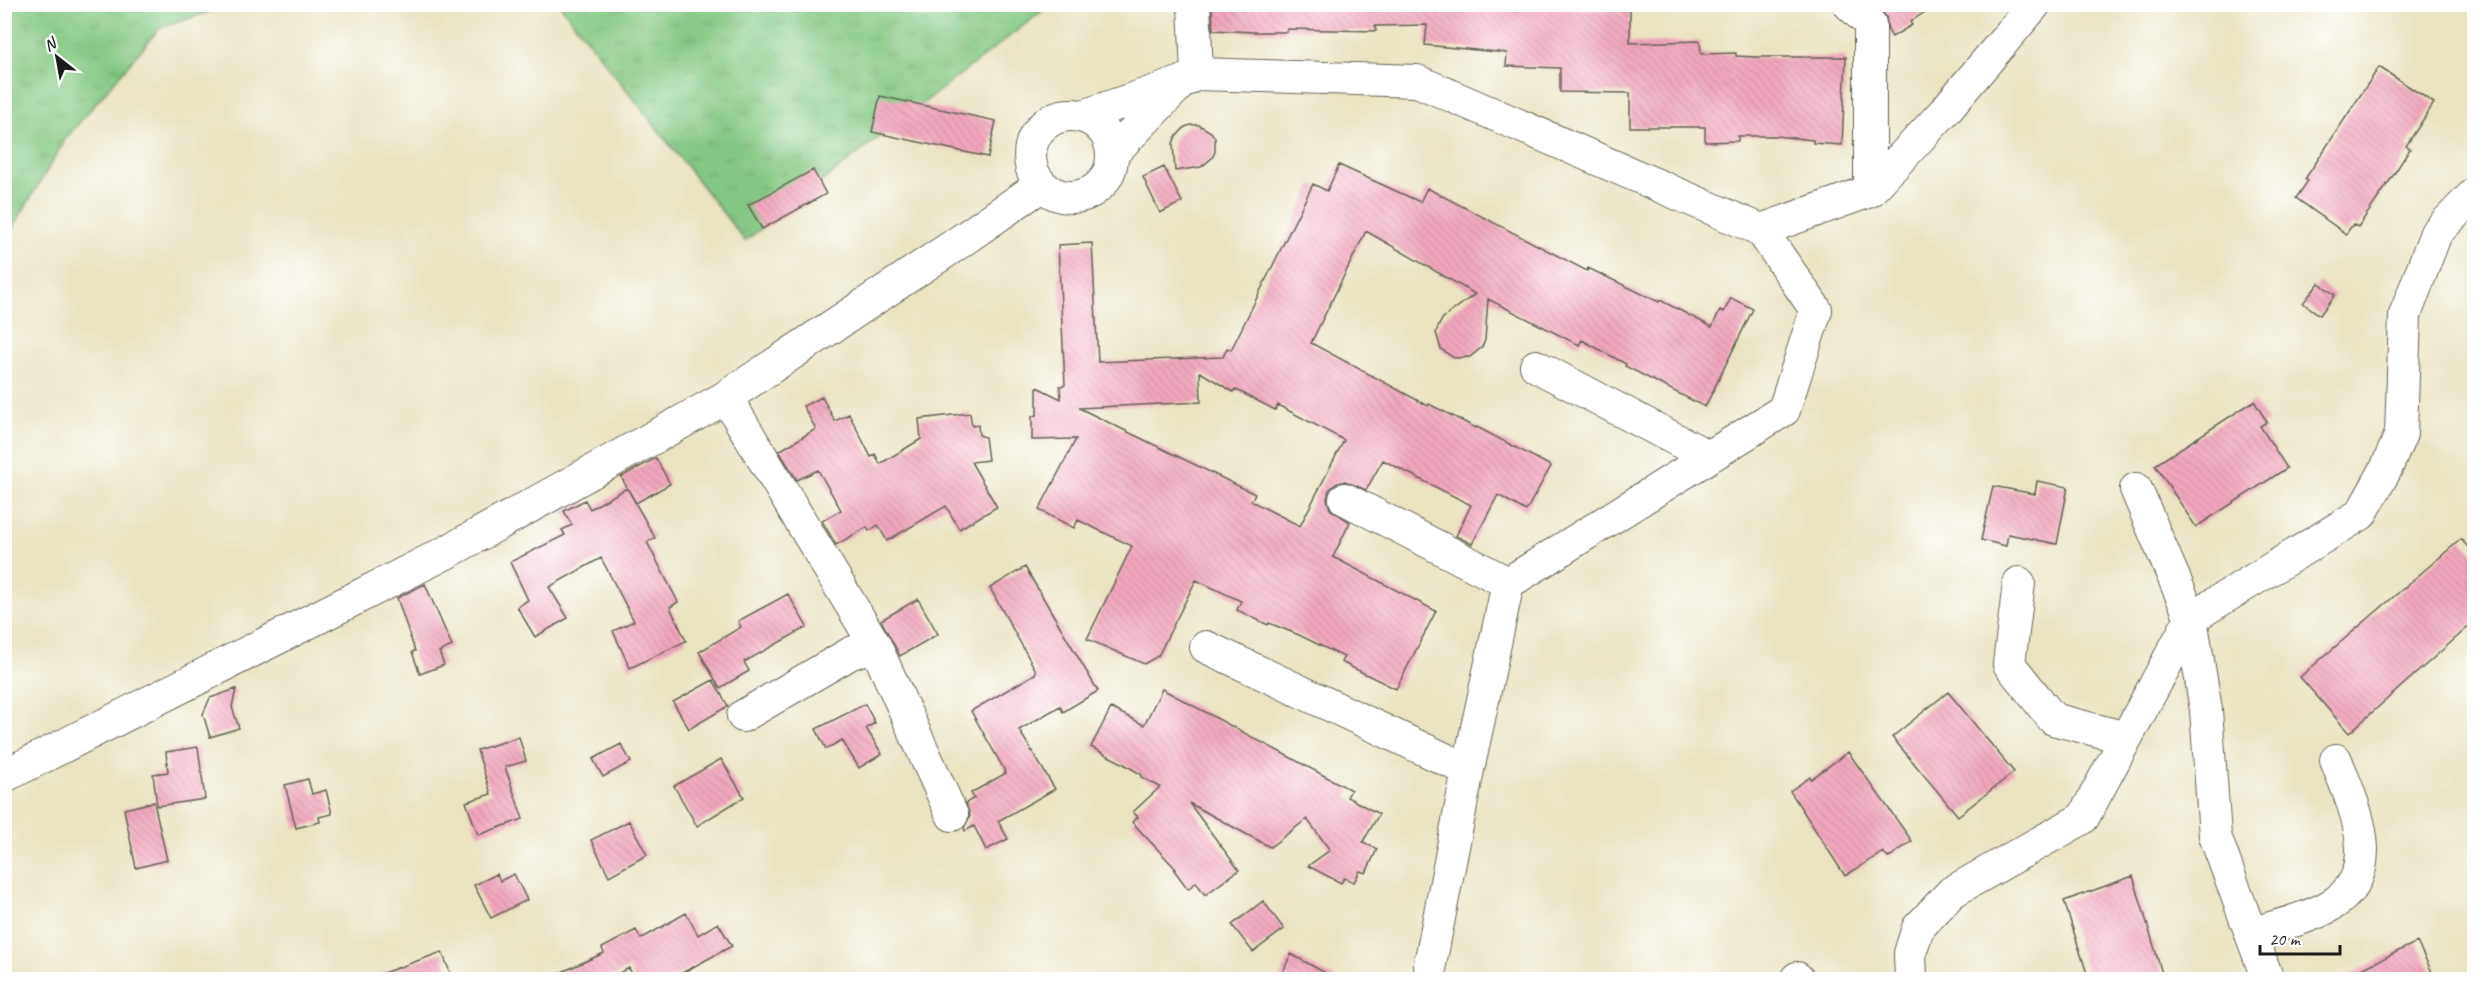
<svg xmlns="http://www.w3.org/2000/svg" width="2479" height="984" viewBox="0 0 2479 984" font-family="Caveat,sans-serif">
  <defs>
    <pattern id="grass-tufts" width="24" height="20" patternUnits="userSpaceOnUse" patternTransform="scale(1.5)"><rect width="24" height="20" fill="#83c882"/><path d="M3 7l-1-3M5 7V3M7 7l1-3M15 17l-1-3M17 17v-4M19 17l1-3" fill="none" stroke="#71ab70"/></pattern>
    <pattern id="building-back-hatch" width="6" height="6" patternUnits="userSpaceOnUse" patternTransform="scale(1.5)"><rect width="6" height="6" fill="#f2a6bd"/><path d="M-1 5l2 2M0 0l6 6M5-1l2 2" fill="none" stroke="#cf8ea2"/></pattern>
  </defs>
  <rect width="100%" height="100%" fill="#fff"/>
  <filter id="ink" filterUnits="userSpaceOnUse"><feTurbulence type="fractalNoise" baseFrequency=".0167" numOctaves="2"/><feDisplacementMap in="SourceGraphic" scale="12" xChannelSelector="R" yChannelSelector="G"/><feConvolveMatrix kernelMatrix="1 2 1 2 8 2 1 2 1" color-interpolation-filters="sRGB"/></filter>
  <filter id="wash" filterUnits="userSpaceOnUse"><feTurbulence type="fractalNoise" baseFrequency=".008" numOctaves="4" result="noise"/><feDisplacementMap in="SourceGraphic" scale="24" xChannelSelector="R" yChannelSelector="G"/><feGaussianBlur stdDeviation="1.35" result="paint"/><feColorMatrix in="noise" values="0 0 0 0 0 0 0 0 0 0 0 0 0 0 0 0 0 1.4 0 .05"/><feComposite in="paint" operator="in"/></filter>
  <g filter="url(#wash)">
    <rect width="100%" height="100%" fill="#eae3c2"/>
    <!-- grass -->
    <path fill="url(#grass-tufts)" stroke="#50724f" stroke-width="1.5" d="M5 4 229 5 160 28 66 138 5 241Z
      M560 5H1050L745 241Z"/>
    <g id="blocks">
      <!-- building -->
      <path fill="url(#building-back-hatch)" fill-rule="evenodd" d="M1212 4H1560V8L1630 10V43L1700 41 1701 54 1736 53V56L1755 57H1846L1842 145 1813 143V140L1776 136H1738V141L1705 142V127H1630V93L1560 92V68L1506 66 1507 53 1425 45 1427 25 1375 26 1376 31 1287 29V32H1252L1213 30Z
        M1876 4H1937L1910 22 1912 25 1892 37 1888 30 1886 17Z
        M2379 67 2434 103 2406 146 2410 149 2385 188 2358 227 2353 224 2346 234 2296 198 2308 181 2305 179Z
        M880 96 996 121 988 157 872 132Z
        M1191 125H1199L1211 132 1215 138V152L1212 158 1201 167 1175 171 1173 144 1175 138 1185 127Z
        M1339 165 1420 202 1427 188 1587 271 1588 268 1659 302 1660 300 1712 327 1720 310 1724 312 1731 298 1753 309 1705 407 1625 366 1626 364 1582 340 1579 345 1488 299 1485 340 1482 347 1470 357 1454 358 1441 349 1436 333 1439 325 1443 318 1475 294 1366 231 1311 343 1428 406 1429 404 1476 428 1477 427 1551 466 1526 511 1498 495 1472 544 1456 536 1471 505 1383 460 1366 490 1345 481 1336 484 1329 490 1327 499 1330 509 1350 522 1333 557 1436 611 1396 689 1341 662 1344 657 1299 635 1269 623 1268 625 1237 610 1241 601 1196 580 1158 656 1144 664 1087 639 1132 546 1078 520 1074 528 1039 510 1076 439 1032 440V416L1037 415V387L1061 399 1060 386 1065 385 1058 245 1092 243 1098 362 1223 357 1227 348 1231 350 1313 184 1327 191ZM1200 372 1233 392 1235 389 1275 410 1278 405 1344 440 1300 526 1251 501 1255 494 1079 408 1201 402Z
        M1164 167 1182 202 1160 213 1143 177Z
        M813 170 826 194 762 229 748 205Z
        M2319 283 2335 295 2320 315 2303 303Z
        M822 397 835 421 849 414 871 457 875 454 880 464 921 439 919 419 970 413 972 426 978 425 979 435 985 437 988 460 971 462 997 507 959 529 946 506 887 541 878 525 869 531 867 527 836 545 822 521 841 510 818 470 797 480 779 451 816 429 803 406Z
        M2254 401 2267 422 2260 426 2287 468 2196 527 2155 465Z
        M656 458 670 484 636 503 621 477Z
        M2037 481 2068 487 2057 544 2008 534 2006 546 1981 540 1993 486 2035 494Z
        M627 488 655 538 647 542 678 602 670 607 686 641 630 668 613 631 634 621 601 558 549 587 568 618 535 637 517 607 528 600 510 562 565 535 562 530 572 525 564 511 585 500 590 509Z
        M2461 539 2475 555V621L2349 733 2300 677Z
        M1025 567 1098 691 1063 712 1060 706 1019 730 1055 789 998 821 1008 839 986 850 974 826 965 831 964 828 970 816 966 803 974 798 971 793 1006 773 971 711 1035 674 1036 671 990 588Z
        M425 584 452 646 439 652 444 665 420 674 412 652 415 651 397 598Z
        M788 594 807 627 744 662 749 671 720 688 699 652 741 627 738 621Z
        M918 599 938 634 900 656 881 620Z
        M713 680 728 706 689 729 673 702Z
        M236 689 232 707 239 728 210 737 203 714 210 698Z
        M1162 689 1351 790 1347 797 1379 814 1363 842 1377 849 1366 873 1360 871 1354 882 1344 878 1341 883 1308 866 1330 850 1307 819 1270 847 1189 803 1239 870 1205 895 1196 882 1188 889 1174 870 1176 869 1132 822 1138 817 1133 812 1160 787 1141 777 1142 775 1124 764 1091 747 1111 708 1144 725Z
        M1948 692 2014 772 1958 816 1892 737Z
        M865 704 875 723 866 728 882 754 859 768 842 740 826 749 816 729Z
        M519 737 526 761 505 767 523 819 478 835 466 802 491 794 477 750Z
        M621 744 631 762 603 777 593 759Z
        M198 747 205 799 157 806 153 774 168 772 166 752Z
        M1848 752 1912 841 1888 858 1883 852 1845 876 1790 791 1810 777 1811 779Z
        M721 759 744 797 697 826 674 786Z
        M308 779 312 794 326 790 332 814 319 817 320 822 296 828 285 785Z
        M154 802 167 860 136 868 124 809Z
        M629 821 647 855 609 876 591 840Z
        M497 874 500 881 514 874 527 900 491 918 474 885Z
        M2133 876 2164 980H2089L2064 901Z
        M1263 901 1284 929 1253 952 1232 925Z
        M686 913 698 935 718 923 732 946 669 980H635L629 968 606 980H544L604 953 602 948 636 930 641 939Z
        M2417 942 2436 980H2339Z
        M442 952 453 980H373L372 977Z
        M1291 954 1338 980H1279Z"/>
    </g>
  </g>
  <g filter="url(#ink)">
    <use href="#blocks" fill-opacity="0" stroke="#646256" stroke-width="1.5"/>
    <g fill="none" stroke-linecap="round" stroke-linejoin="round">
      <defs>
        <path id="minor" d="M1194 4 1197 74
          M1849 4 1870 24V191
          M1030 156a41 41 0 1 1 82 0a41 41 0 1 1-82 0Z
          M1083 116 1182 82 1197 74 1417 81 1761 230 1816 310 1784 410 1508 583 1468 770 1430 964 1431 980
          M1113 153 1177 87
          M1761 230 1870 191 1943 113 2035 4
          M1536 366 1709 457
          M726 397 875 645 952 815
          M2136 489 2191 618 2206 710 2215 836 2268 980
          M1345 499 1508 583
          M2019 583 2009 664 2053 719 2126 738
          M1206 647 1468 770
          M743 716 851 653 875 645
          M2251 934C2275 926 2304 920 2326 908 2388 875 2355 809 2336 760
          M1797 978 1799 980
          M1911 980 1910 953 1918 928 1952 892 2083 818 2191 618 2361 514 2386 469 2401 434 2405 315 2436 233 2474 194"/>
        <path id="tertiary" d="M4 776 449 551 723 399 955 245 1040 186"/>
      </defs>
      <!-- minor casing -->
      <use href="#minor" stroke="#646256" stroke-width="34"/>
      <!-- tertiary casing -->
      <use href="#tertiary" stroke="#646256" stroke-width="35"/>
      <!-- minor -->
      <use href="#minor" stroke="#fff" stroke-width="32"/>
      <!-- tertiary -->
      <use href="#tertiary" stroke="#fff" stroke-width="33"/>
    </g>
  </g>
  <!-- margin -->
  <rect width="2479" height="984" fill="none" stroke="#fff" stroke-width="24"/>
  <!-- north arrow -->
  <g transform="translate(57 57) rotate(329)" stroke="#ffffff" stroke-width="4.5" paint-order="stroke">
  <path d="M0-4.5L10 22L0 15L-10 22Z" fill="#1c1c1c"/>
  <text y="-9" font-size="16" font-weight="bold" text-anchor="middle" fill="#1c1c1c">N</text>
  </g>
  <!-- scale -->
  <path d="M2260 945v9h80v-9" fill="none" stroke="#1c1c1c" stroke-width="3"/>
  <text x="2269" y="945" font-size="18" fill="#1c1c1c" stroke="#ffffff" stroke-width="4.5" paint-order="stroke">20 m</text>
</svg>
